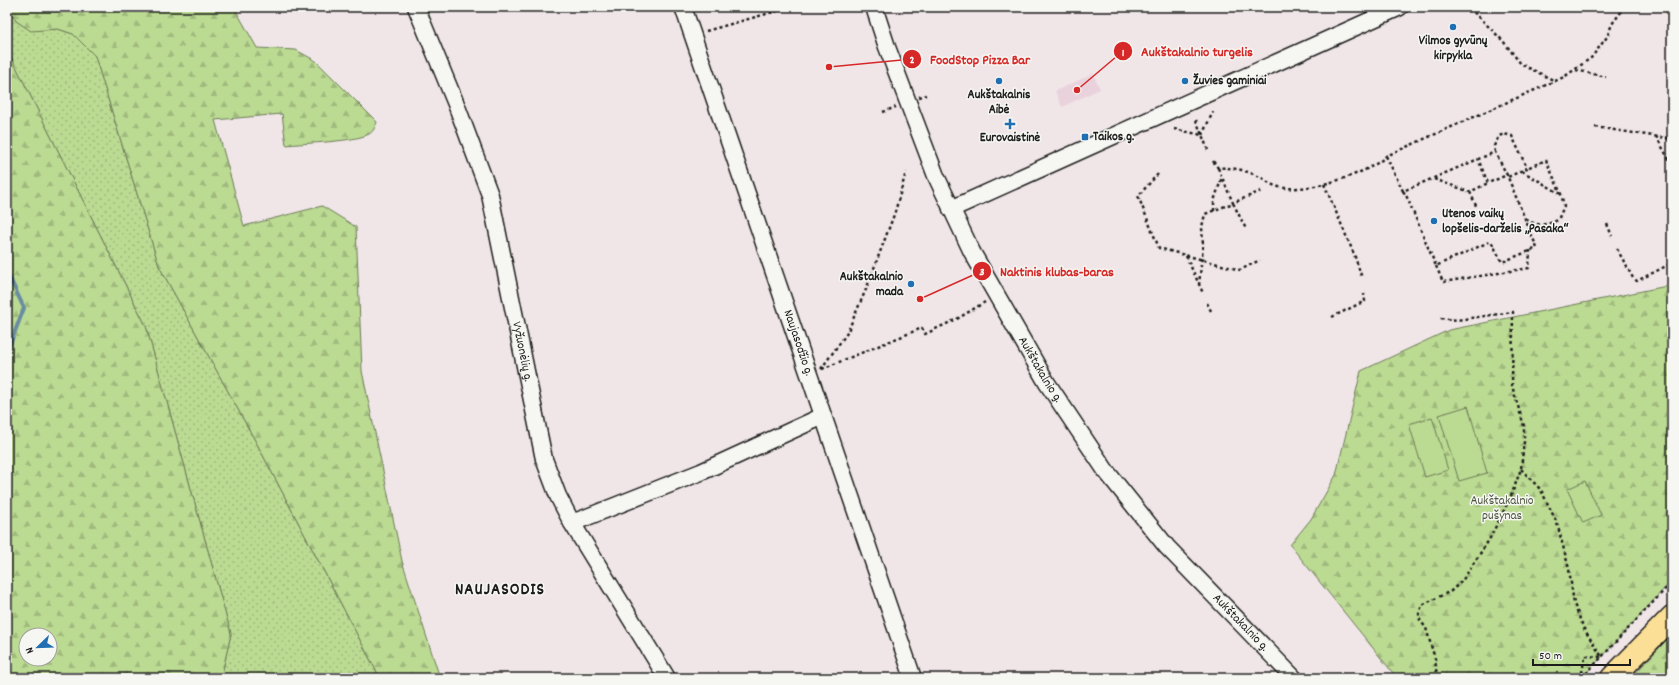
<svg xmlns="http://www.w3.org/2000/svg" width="1679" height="685" viewBox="0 0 1679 685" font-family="Dekko,sans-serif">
  <defs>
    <pattern id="grass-dots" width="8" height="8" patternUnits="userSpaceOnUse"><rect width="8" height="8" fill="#bbda92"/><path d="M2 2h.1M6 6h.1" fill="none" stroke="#a0ba7d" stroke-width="1.8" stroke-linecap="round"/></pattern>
    <pattern id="forest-firs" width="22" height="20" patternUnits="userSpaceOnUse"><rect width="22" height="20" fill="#bbda92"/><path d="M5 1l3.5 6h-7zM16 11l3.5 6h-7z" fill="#a0ba7d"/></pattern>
  </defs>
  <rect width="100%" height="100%" fill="#f0e6e8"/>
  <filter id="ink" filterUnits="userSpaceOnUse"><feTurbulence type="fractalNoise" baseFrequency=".025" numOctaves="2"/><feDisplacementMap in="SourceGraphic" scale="8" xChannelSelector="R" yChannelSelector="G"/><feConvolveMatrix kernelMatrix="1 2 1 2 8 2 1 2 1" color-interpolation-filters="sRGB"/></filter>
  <g filter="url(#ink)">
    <!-- built -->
    <path fill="#e9d2dc" d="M1093 74 1100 89 1062 107 1055 91Z"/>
    <!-- grass -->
    <path fill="url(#grass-dots)" stroke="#6c7b57" d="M7 7H9L16 21 31 30 58 29 73 34 95 56 159 266 257 444 380 678H221L231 634 146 326 7 49Z"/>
    <!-- forest -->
    <path fill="url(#forest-firs)" stroke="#6c7b57" fill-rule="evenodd" d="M9 7H234L257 48 296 50 316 61 377 122C375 127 374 131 369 134 354 142 305 143 286 145L282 114 215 120 244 226 322 206 356 227 362 371 402 561 440 678H380L257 444 159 266 95 56 73 34 58 29 31 31 16 21Z
      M7 49 146 326 231 634 221 678H7ZM26 635H50V659H26Z
      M1672 285V580L1602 657 1581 678H1397L1290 545 1311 519 1336 475 1361 371 1449 330Z
      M1672 634V678H1631Z"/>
    <!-- garden -->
    <path fill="#bbda92" stroke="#6c7b57" d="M1468 406 1487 473 1459 481 1439 415Z
      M1432 417 1448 470 1425 477 1409 424Z
      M1585 481 1601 515 1583 523 1567 489Z"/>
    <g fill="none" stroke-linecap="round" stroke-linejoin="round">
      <!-- stream -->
      <path stroke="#688ca2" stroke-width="4" d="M7 272 24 308 7 352"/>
      <defs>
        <g id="street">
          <path id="s1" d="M416 7 456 104 490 195 544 459 558 496 572 523 667 678"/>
          <path id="s2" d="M683 7 913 678"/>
          <path id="s3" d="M874 7 887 47 936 176 972 252 1047 383 1106 471 1167 547 1294 678"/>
          <path d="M951 209 1400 7"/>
          <path d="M572 523 701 472 823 416"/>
        </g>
        <path id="primary" d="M1612 678 1672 617"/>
      </defs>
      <!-- street casing -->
      <use href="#street" stroke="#1c1c1c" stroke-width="19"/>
      <!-- primary casing -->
      <use href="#primary" stroke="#1c1c1c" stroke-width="25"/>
      <!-- path -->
      <path stroke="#1c1c1c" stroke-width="2.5" stroke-dasharray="3 3" stroke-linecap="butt" d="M1463 7 1476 14 1503 41 1521 64 1555 81 1564 77 1591 58 1607 37 1612 24 1621 12
        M706 31 791 7
        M1576 70 1606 77
        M919 97 926 95
        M883 112 896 107
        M1196 120 1202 135
        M1595 127 1672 139
        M1174 129 1202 135 1208 150
        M1202 135 1213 112
        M1656 136 1672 165
        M1495 152 1494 146 1499 136 1504 134 1512 136 1527 168 1508 177
        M1386 156 1403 191 1495 152 1507 175 1488 183 1478 159
        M1213 161 1218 168C1235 167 1248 171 1262 178 1267 181 1271 185 1276 186 1301 195 1368 175 1386 156L1555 81
        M1218 168 1233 203 1261 191
        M1522 171 1561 194
        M1158 174 1138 196 1159 248 1240 270 1260 260
        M1434 179 1470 192 1488 183
        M1324 184 1354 254 1362 278
        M1403 191 1406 195 1436 266 1491 241 1502 262 1537 248 1507 175
        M1470 192 1477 208
        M1214 211V201L1222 177
        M1526 219C1536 227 1547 225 1558 220L1564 206 1561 194 1546 160 1527 168
        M1607 224 1612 236
        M1617 249 1633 278 1637 281 1672 263
        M1186 256 1203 293
        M1436 266 1443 282 1529 268 1530 250
        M1199 285 1203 246 1202 227 1205 214 1233 203 1246 229
        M1207 303 1211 311
        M1332 317 1365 301 1364 294
        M821 369 847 333 867 287 895 212 906 172
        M822 369 922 328 925 334 957 319 985 302
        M1521 469 1541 490 1557 523 1569 569 1574 604 1584 629 1602 657 1585 656 1581 678
        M1437 678 1435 659 1426 628 1420 620 1419 614 1422 605 1451 591 1462 581 1489 540 1511 496 1521 469 1524 442V426L1512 386 1513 312 1457 320 1440 318
        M1582 678 1672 582"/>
      <!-- street -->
      <use href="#street" stroke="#f6f6f2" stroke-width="16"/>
      <!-- primary -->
      <use href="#primary" stroke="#fbdf96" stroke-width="22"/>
    </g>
  </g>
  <!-- markers -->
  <g fill="#1f6fb2" stroke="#f6f6f2" stroke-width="1.5">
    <circle cx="1453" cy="27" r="4"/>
    <circle cx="999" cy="81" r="4"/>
    <circle cx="1185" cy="81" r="4"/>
    <path d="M1008 118h4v4h4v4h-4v4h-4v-4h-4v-4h4z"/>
    <rect x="1081" y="133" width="8" height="8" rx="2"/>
    <circle cx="1434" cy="221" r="4"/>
    <circle cx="911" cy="284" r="4"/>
  </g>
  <g text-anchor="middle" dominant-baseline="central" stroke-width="3" stroke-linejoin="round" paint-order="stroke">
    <!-- poi labels -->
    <g font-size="13" font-weight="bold" fill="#1c1c1c" stroke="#f6f6f2">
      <text x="1453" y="41">Vilmos gyvūnų<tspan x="1453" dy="15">kirpykla</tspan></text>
      <text x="1193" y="81" text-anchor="start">Žuvies gaminiai</text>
      <text x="999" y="95">Aukštakalnis<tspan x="999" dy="15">Aibė</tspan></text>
      <text x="1093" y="137" text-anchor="start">Taikos g.</text>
      <text x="1010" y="138">Eurovaistinė</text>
      <text x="1442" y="214" text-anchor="start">Utenos vaikų<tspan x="1442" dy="15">lopšelis-darželis „Pasaka“</tspan></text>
      <text x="903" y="277" text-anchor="end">Aukštakalnio<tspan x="903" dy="15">mada</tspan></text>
    </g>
    <!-- street labels -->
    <g font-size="13" fill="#1c1c1c" stroke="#f6f6f2">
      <text stroke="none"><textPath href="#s2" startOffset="355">Naujasodžio g.</textPath></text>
      <text stroke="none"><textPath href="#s1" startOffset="362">Vyžuonėlių g.</textPath></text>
      <text stroke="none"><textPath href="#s3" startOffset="400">Aukštakalnio g.</textPath></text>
      <text stroke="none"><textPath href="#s3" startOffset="724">Aukštakalnio g.</textPath></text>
    </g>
    <!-- park labels -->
    <g font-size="13" fill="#4c553f" stroke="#f6f6f2">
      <text x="1502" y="501">Aukštakalnio<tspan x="1502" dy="15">pušynas</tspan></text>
    </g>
    <!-- district labels -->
    <g font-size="17" font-weight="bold" letter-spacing="1" fill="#1c1c1c" stroke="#f6f6f2">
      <text x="500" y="591">NAUJASODIS</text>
    </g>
  </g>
  <!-- callouts -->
  <path fill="none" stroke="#d62828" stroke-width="1.5" d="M1077 90L1123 51M829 67L912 59M920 299L982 271"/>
  <g fill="#d62828" stroke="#f6f6f2" stroke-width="1.5">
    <circle cx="1077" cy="90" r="4"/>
    <circle cx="829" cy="67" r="4"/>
    <circle cx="920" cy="299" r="4"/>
    <circle cx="1123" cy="51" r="10"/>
    <circle cx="912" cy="59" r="10"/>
    <circle cx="982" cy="271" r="10"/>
  </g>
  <g font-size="12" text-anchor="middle" font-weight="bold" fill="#fff">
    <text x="1123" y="56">1</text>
    <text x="912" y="63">2</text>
    <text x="982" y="275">3</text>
  </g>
  <g font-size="14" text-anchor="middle" font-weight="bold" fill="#d62828" stroke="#f6f6f2" stroke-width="3" stroke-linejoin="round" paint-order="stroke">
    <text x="1197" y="56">Aukštakalnio turgelis</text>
    <text x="980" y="64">FoodStop Pizza Bar</text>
    <text x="1057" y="276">Naktinis klubas-baras</text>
  </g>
  <!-- margin -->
  <rect width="1679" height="685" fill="none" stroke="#f6f6f2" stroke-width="24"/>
  <rect x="12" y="12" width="1655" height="661" fill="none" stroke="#1c1c1c" stroke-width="1.5" filter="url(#ink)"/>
  <!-- north arrow -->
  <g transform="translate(38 647) rotate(247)"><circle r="19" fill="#f6f6f2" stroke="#9f9f9c"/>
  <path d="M0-3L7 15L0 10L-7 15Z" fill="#1f6fb2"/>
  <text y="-6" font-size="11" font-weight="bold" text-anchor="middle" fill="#1c1c1c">N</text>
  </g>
  <!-- scale -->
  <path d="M1533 659v6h97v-6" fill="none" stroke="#1c1c1c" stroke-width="2"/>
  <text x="1539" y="659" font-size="12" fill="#1c1c1c" stroke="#f6f6f2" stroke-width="3" paint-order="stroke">50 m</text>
</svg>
